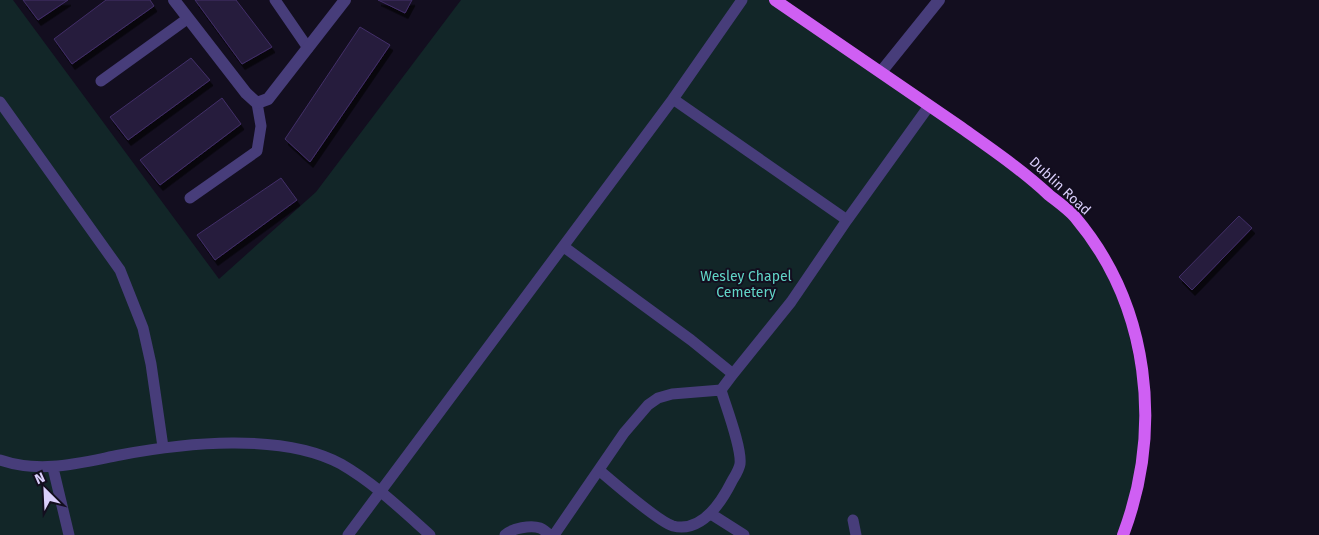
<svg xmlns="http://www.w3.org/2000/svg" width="1319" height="535" viewBox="0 0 1319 535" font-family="'Fira Sans',sans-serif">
  <defs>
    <filter id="shadow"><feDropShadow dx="3" dy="5.5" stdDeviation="0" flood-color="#0009"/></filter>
  </defs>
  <rect width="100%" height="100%" fill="#130e1f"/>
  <!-- green -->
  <path fill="#122628" d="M0 0H13L219 279 316 192 461 0H775L1074 216 1120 292 1146 415 1123 535H0Z"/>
  <!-- building -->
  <path fill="#271c3e" stroke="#422f68" filter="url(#shadow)" d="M23 0H68L38 20Z
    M106 0H150L154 6 72 64 54 39Z
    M195 0H236L272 47 242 64Z
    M378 0H412L405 13Z
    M360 27 390 45 310 162 285 139Z
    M191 58 210 80 128 140 110 117Z
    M222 98 241 124 160 185 140 160Z
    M281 178 297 200 215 260 197 235Z
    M1239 216 1252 228 1192 290 1179 277Z"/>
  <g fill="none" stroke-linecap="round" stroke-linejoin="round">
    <!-- lane -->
    <path stroke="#473d7a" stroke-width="11" d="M275 0 308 48
      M101 81 187 19
      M673 99 847 220 791 302 733 374
      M0 102 120 270 143 328 151 364 163 447
      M190 198 257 151 261 126 257 103
      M847 220 929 106
      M564 247 691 340 733 374 721 390
      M0 460C41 474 79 463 120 455 183 443 282 432 341 464 374 483 402 510 430 535
      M53 468 69 535
      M711 514 744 535
      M853 520 856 535
      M348 535 673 99 742 0
      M505 535C512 528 531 525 540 528 543 529 547 533 550 535
      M554 535 624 433 648 405 658 398 672 394 721 390C726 407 742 448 740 464 739 470 735 476 732 481 721 503 702 533 673 526 659 522 614 483 600 471"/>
    <!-- street -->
    <path stroke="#473d7a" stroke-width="12" d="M174 0 246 93 257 103 268 99 345 0
      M881 72 939 0"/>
    <!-- primary -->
    <path stroke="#cf5ff3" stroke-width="12" d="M775 0C836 42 898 84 959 126 990 148 1021 169 1049 195 1058 202 1068 209 1075 217 1150 306 1163 429 1123 535"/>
  </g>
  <g text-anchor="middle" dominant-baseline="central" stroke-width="4" stroke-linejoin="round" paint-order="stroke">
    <!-- street labels -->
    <g font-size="14" fill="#dacffb" stroke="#130e1f">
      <text transform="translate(1060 186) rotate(43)">Dublin Road</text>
    </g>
    <!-- park labels -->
    <g font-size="14" fill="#61d5c7" stroke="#130e1f">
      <text x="746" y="276">Wesley Chapel<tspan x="746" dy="16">Cemetery</tspan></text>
    </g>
  </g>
  <!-- north arrow -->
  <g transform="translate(45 490) rotate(336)" stroke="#130e1f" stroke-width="4" paint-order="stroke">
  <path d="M0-4L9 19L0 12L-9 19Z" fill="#dacffb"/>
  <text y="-8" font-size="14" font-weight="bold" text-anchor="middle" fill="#dacffb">N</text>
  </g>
</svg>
